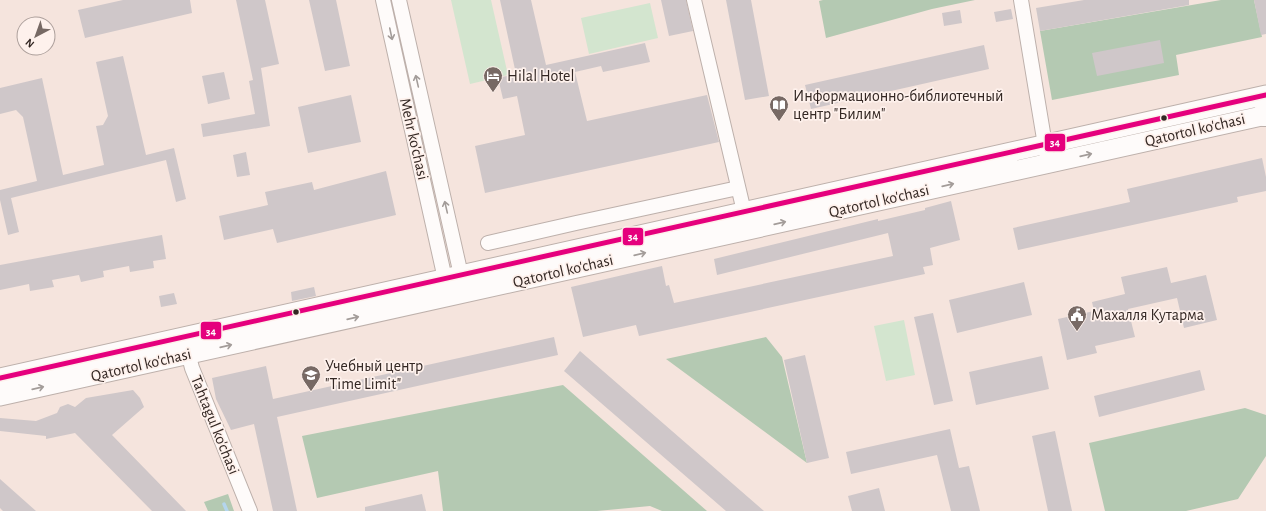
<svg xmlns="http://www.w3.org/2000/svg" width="1266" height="511" viewBox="0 0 1266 511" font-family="'Alegreya Sans',sans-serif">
  <rect width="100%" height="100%" fill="#f5e4dd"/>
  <!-- green -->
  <path fill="#d3e5cf" d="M451 0H491L508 75 470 84Z
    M650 3 658 38 589 54 581 18Z
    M904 320 915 375 886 381 874 326Z"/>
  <!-- forest -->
  <path fill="#b4c9b2" d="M823 0H975L932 9 826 38 819 1Z
    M1221 0H1254L1262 37 1176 55 1179 75 1052 100 1040 31Z
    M766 337 782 357 807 463 666 359Z
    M563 385 707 511H662L650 506 597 511H443L438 471 317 498 302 436Z
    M1245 408 1266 415V456L1238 499 1186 511H1105L1089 443Z
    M228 494 234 511H208L204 502Z"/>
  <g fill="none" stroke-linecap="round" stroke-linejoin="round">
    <!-- stream -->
    <path stroke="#b4d5ed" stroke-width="3.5" d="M224 504 227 511"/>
  </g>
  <!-- building -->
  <path fill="#cfc7c9" d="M123 0H190L192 13 85 38 78 10Z
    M236 0H265L279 64 261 68 270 126 203 137 201 124 255 114 249 81 253 80Z
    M309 0H336L350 66 325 71Z
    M500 0H531L546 65 645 43 650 62 603 72 601 66 575 72 587 121 707 95 719 142 485 193 475 146 525 135 517 96 503 99 498 78 516 74Z
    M661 0H686L693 31 669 36Z
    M726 0H751L769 96 745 100Z
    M1084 0H1189V5L1040 31 1036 8Z
    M1254 0H1266V34L1261 35Z
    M1011 9 1013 19 996 22 994 12Z
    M960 10 962 23 944 26 942 13Z
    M1160 40 1164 63 1097 76 1092 53Z
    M984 45 989 69 811 109 805 85Z
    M123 56 146 155 174 148 186 199 176 202 166 160 11 198 19 232 8 235 0 200V190L37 181 23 117 16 110 0 114V88L42 78 63 175 104 165 96 126 103 125 108 116 96 62Z
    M224 72 230 99 208 104 202 76Z
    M351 95 361 142 308 153 298 107Z
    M246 152 250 175 237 177 233 155Z
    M1262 158 1266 177V191L1237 197 1238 202 1018 250 1013 228 1130 202 1127 189Z
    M386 171 396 215 277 243 273 229 224 240 219 216 268 205 265 192 312 182 314 190Z
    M951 201 960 240 930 248 933 265 923 267 925 274 639 336 636 325 583 337 571 287 662 266 666 286 669 285 674 303 893 256 888 233 717 275 714 259 878 219V221L925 210V208Z
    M162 235 166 259 153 261 154 268 130 272 129 266 103 271 104 277 81 282 79 275 52 280 54 287 30 291 29 284 0 290V265Z
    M1167 267 1171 283 1206 275 1217 320 1184 328 1177 298 1128 309 1135 337 1095 346 1097 353 1067 360 1058 319 1094 311 1092 302 1125 294 1121 277Z
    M1024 282 1032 315 957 333 949 300Z
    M314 287 316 296 292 301 291 292Z
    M174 293 177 304 161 307 159 296Z
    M933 313 953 401 934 405 914 317Z
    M554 337 558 355 277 417 297 511H273L254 424 231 430 216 399 212 378 266 366 273 399Z
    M580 351 764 511H726L564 371Z
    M805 355 829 458 807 463 784 360Z
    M1042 356 1049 389 976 405 969 372Z
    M1200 370 1205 390 1099 417 1094 396Z
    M133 390 140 398 144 407 112 435 186 511H152L75 433 46 439V436L0 431V418L36 421 57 413 60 407 68 404 75 407 86 398Z
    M950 429 959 468 969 466 980 511H951L937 455 851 474 846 452Z
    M1055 431 1072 511H1048L1032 436Z
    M0 479 36 511H3L0 508Z
    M879 488 885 511H852L848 496Z
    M422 494 426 511H365V507Z"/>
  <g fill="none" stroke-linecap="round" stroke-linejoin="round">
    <defs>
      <path id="street" d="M383 0 445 279
        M399 0 461 275
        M694 0 746 220
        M1021 0 1048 163
        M488 243 576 223 738 188
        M186 345 192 368 250 511"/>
      <path id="secondary" d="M0 378 1266 95
        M0 396 1266 115"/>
      <path id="highway" d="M1263 115H1266"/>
    </defs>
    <!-- street casing -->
    <use href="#street" stroke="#bdb0ab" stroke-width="16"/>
    <!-- secondary casing -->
    <use href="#secondary" stroke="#bdb0ab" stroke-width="21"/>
    <!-- highway casing -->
    <use href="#highway" stroke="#bdb0ab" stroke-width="24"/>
    <!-- street -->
    <use href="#street" stroke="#fefbfa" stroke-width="14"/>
    <!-- secondary -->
    <use href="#secondary" stroke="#fefbfa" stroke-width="19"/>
    <!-- highway -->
    <use href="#highway" stroke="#fefbfa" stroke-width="22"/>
    <defs>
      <path id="bus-1" d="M0 378 1266 95"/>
    </defs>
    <!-- bus-1 casing -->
    <use href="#bus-1" stroke="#fef1ec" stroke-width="8"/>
    <!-- bus-1 -->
    <use href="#bus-1" stroke="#e5007d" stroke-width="5"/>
  </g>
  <!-- one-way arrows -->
  <defs><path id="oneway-shaft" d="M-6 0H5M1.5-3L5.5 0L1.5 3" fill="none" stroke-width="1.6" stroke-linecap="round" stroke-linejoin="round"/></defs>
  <g stroke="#a39c99">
    <use href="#oneway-shaft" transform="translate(391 34) rotate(78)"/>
    <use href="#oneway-shaft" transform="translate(417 81) rotate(-103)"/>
    <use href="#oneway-shaft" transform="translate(1086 155) rotate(-13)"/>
    <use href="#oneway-shaft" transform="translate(948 185) rotate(-13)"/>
    <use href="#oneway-shaft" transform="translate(446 207) rotate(-103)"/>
    <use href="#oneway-shaft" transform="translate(780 223) rotate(-13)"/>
    <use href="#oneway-shaft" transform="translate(640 254) rotate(-13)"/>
    <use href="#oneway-shaft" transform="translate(353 318) rotate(-13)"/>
    <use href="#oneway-shaft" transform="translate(226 346) rotate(-13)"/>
    <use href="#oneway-shaft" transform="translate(38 388) rotate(-13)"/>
  </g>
  <!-- icons -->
  <defs>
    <symbol id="hotel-pin" viewBox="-11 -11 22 30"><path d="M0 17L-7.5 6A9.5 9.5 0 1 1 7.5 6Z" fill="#776964" stroke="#fef1ec"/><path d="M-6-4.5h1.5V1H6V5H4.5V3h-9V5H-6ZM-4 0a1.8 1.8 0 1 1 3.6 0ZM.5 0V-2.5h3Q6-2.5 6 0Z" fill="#fff"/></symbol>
    <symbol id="library-pin" viewBox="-11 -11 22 30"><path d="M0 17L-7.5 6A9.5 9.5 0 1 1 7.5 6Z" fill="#776964" stroke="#fef1ec"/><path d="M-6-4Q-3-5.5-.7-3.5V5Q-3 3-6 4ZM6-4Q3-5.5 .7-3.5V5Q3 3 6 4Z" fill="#fff"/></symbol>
    <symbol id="civic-pin" viewBox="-11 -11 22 30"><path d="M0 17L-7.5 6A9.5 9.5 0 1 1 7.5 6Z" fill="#776964" stroke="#fef1ec"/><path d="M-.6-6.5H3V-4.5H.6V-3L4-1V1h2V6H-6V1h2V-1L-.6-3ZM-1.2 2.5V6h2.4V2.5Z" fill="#fff"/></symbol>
    <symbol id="school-pin" viewBox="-11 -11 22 30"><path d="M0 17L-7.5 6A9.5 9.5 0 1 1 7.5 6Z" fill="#776964" stroke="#fef1ec"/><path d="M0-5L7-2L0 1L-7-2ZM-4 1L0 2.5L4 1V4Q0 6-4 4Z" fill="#fff"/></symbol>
  </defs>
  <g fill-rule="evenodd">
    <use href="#hotel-pin" x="482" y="65" width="22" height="30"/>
    <use href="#library-pin" x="768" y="94" width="22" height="30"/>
    <use href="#civic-pin" x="1066" y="304" width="22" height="30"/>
    <use href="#school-pin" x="300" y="364" width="22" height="30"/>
  </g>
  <!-- markers -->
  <g fill="#332723" stroke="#fef1ec" stroke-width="1.5">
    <circle cx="1164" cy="118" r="3.5"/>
    <circle cx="296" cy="312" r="3.5"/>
  </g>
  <g text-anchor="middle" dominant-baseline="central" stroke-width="3.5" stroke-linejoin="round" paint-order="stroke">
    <!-- poi labels -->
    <g font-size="16" fill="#332723" stroke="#fef1ec" text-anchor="start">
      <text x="507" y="76">Hilal Hotel</text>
      <text x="793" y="96">Информационно-библиотечный<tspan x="793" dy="18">центр "Билим"</tspan></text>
      <text x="1091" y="315">Махалля Кутарма</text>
      <text x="325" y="366">Учебный центр<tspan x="325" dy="18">"Time Limit"</tspan></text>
    </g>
    <!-- street labels -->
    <g font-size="16" fill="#332723" stroke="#fef1ec">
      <text transform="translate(1195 130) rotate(-13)">Qatortol ko'chasi</text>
      <text transform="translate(414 139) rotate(77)">Mehr ko'chasi</text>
      <text transform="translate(879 201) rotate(-13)">Qatortol ko'chasi</text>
      <text transform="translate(563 271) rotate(-13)">Qatortol ko'chasi</text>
      <text transform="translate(141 365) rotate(-13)">Qatortol ko'chasi</text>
      <text transform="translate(215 425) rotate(68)">Tahtagul ko'chasi</text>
    </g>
  </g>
  <g stroke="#fef1ec" stroke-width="1.5">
    <rect x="1044" y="133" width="22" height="19" rx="4" fill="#e5007d"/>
    <rect x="622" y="227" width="22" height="19" rx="4" fill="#e5007d"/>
    <rect x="200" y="321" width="22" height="19" rx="4" fill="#e5007d"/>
  </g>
  <g font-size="11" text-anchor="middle" font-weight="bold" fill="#fff">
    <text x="1055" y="146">34</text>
    <text x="633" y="240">34</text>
    <text x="211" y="335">34</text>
  </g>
  <!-- north arrow -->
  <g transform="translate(36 36) rotate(221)"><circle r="19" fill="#fef1ec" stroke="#ada09c"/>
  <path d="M0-3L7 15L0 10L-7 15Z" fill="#776964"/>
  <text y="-6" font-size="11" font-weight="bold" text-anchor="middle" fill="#332723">N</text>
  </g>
</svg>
